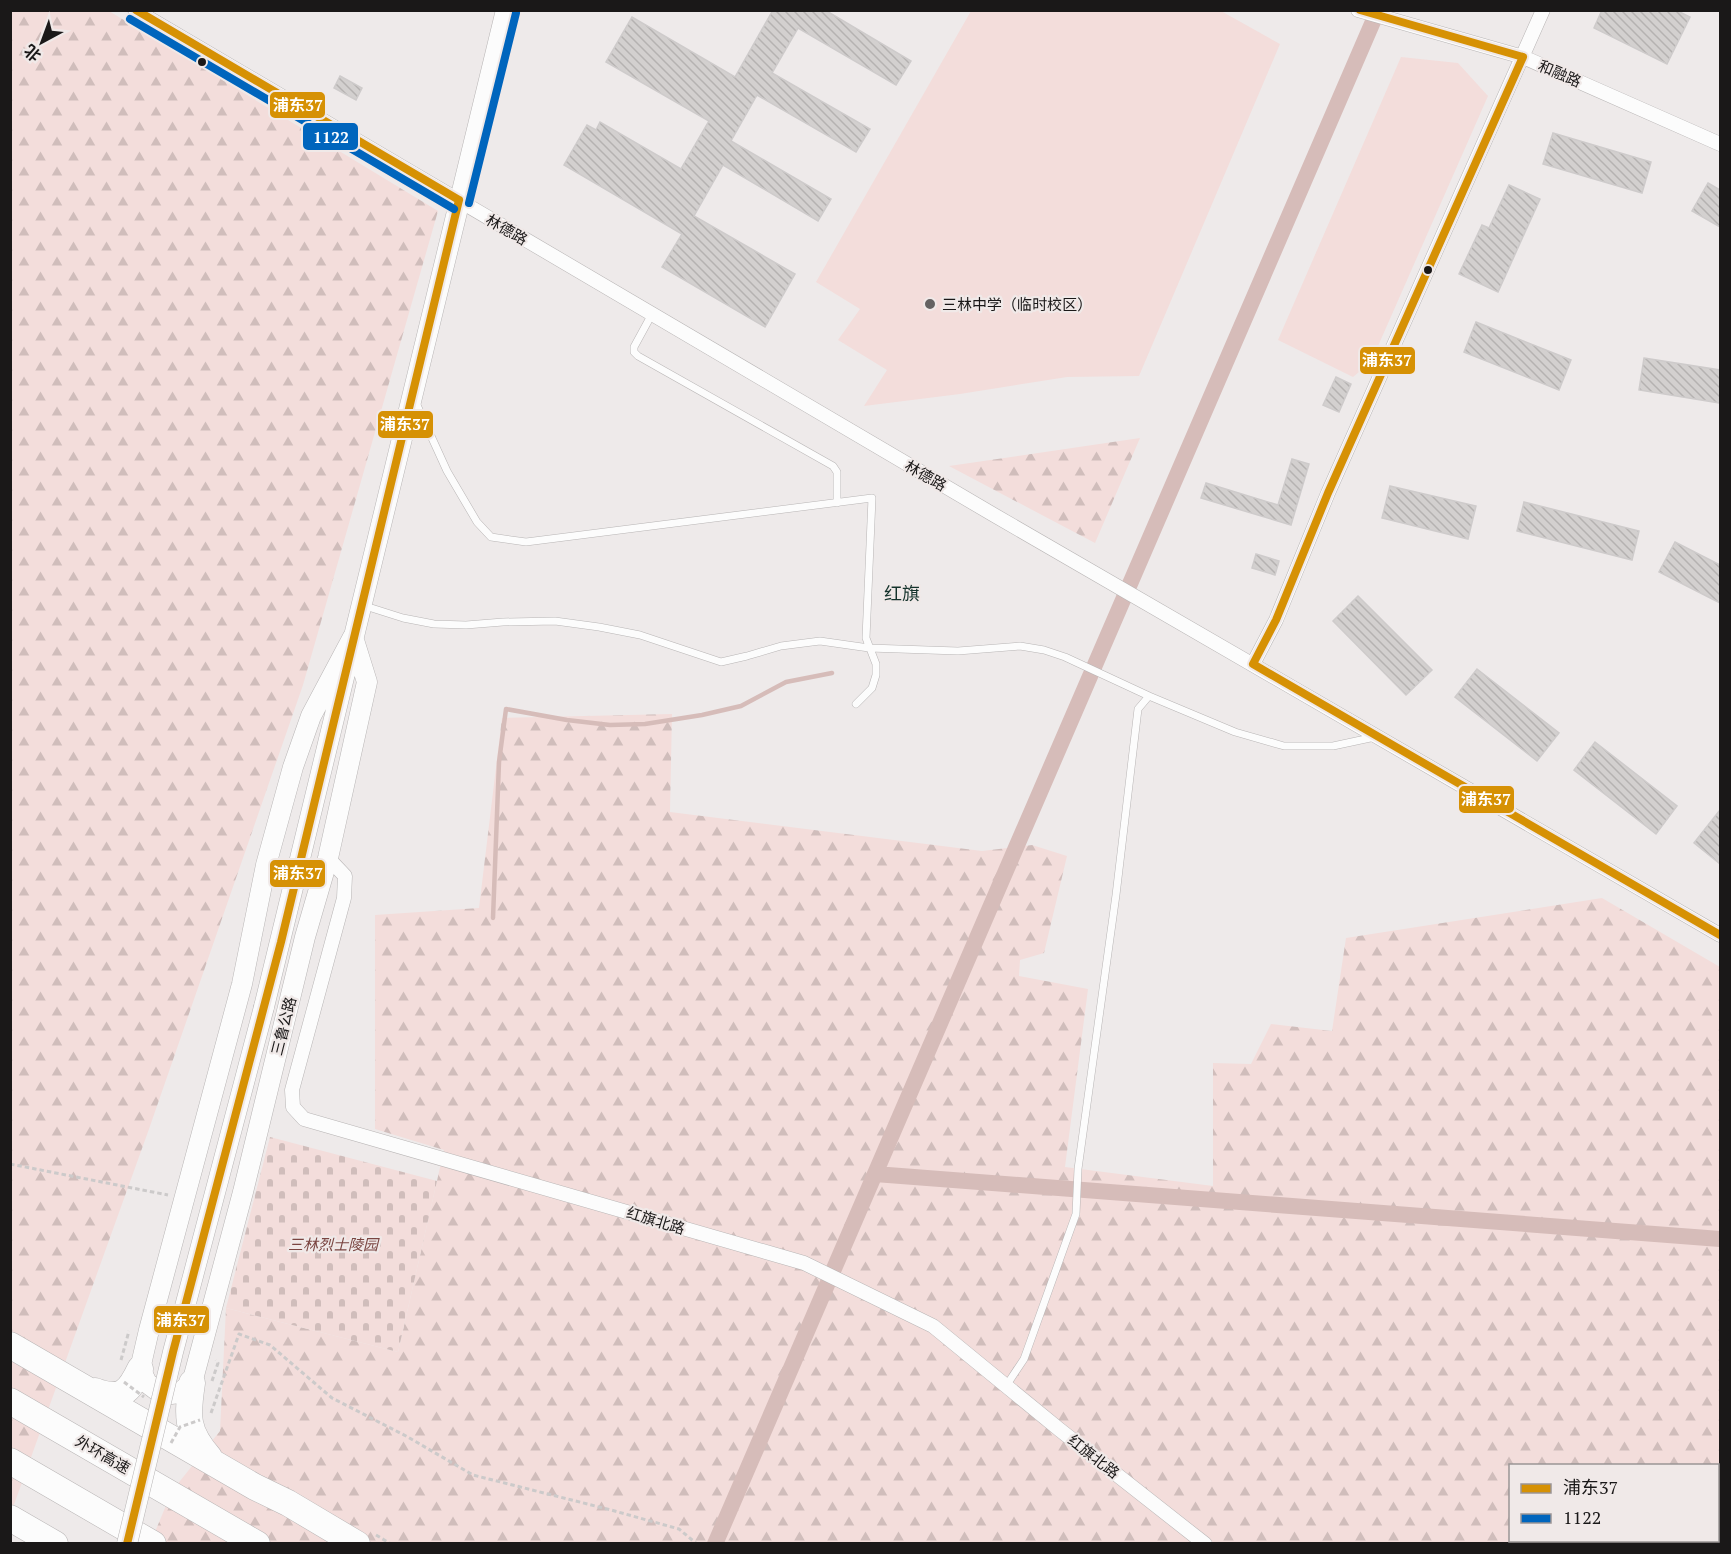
<svg xmlns="http://www.w3.org/2000/svg" width="1731" height="1554" viewBox="0 0 1731 1554" font-family="'PT Serif','Noto Sans SC',serif">
  <defs>
    <pattern id="forest-firs" width="22" height="20" patternUnits="userSpaceOnUse" patternTransform="scale(1.5)"><rect width="22" height="20" fill="#f3dddb"/><path d="M5 1l3.5 6h-7zM16 11l3.5 6h-7z" fill="#d0bdbb"/></pattern>
    <pattern id="cemetery-stones" width="16" height="16" patternUnits="userSpaceOnUse" patternTransform="scale(1.5)"><rect width="16" height="16" fill="#f3dddb"/><path d="M2 7V4a2 2 0 0 1 4 0v3zM10 15v-3a2 2 0 0 1 4 0v3z" fill="#d0bdbb"/></pattern>
    <pattern id="building-back-hatch" width="6" height="6" patternUnits="userSpaceOnUse" patternTransform="scale(1.5)"><rect width="6" height="6" fill="#d3d0cf"/><path d="M-1 5l2 2M0 0l6 6M5-1l2 2" fill="none" stroke="#b5b2b1"/></pattern>
  </defs>
  <rect width="100%" height="100%" fill="#eeeaea"/>
  <!-- green -->
  <path fill="#f3dddb" d="M971 11H1221L1280 44 1139 376 1067 377 960 394 864 406 887 370 838 340 860 309 816 282Z
    M1401 57 1458 63 1488 96 1371 362 1353 377 1278 340Z"/>
  <!-- forest -->
  <path fill="url(#forest-firs)" fill-rule="evenodd" d="M11 11H109L438 211 303 685 149 1129 11 1513Z
    M1140 438 1095 543 949 466Z
    M672 714 670 812 982 851 1032 845 1067 856 1044 953 1020 960 1019 976 1088 989 1065 1167 1213 1186V1063L1251 1064 1271 1024 1332 1031 1346 938 1602 898 1720 967V1543L150 1544 172 1491 220 1431 226 1308 398 1352 444 1150 375 1129V915L479 908 502 718ZM1510 1466H1718V1540H1510Z"/>
  <!-- cemetery -->
  <path fill="url(#cemetery-stones)" d="M270 1137 437 1181 398 1352 226 1308Z"/>
  <g fill="none" stroke-linecap="round" stroke-linejoin="round">
    <!-- stream -->
    <path stroke="#d6bcb9" stroke-width="4.5" d="M493 918 499 762 506 709 567 720 610 725 645 724 702 715 741 706 786 682 832 673"/>
    <!-- canal -->
    <path stroke="#d6bcb9" stroke-width="16" d="M875 1174 1720 1239
      M715 1544 1378 10"/>
  </g>
  <!-- building -->
  <path fill="url(#building-back-hatch)" stroke="#cecbcb" stroke-width="1.5" d="M773 10H825L911 61 896 85 798 28 772 73 870 129 856 152 757 95 731 141 831 199 818 221 723 165 694 216 795 274 765 327 662 267 682 234 564 165 587 125 596 130 600 122 681 169 709 121 606 62 632 17 735 77Z
    M1602 10H1676L1690 17 1667 64 1594 28Z
    M340 76 362 88 356 100 334 88Z
    M1553 133 1651 162 1642 193 1543 164Z
    M1708 183 1720 190V227L1692 211Z
    M1509 185 1540 199 1498 292 1459 274 1482 225 1489 228Z
    M1476 322 1571 360 1559 390 1464 352Z
    M1644 358 1720 370V403L1639 390Z
    M1336 377 1351 384 1339 412 1323 405Z
    M1292 459 1309 464 1291 525 1201 498 1206 483 1278 505Z
    M1390 486 1476 506 1468 539 1382 518Z
    M1524 502 1639 531 1632 560 1517 531Z
    M1675 542 1720 565V603L1659 572Z
    M1256 554 1279 561 1275 575 1252 568Z
    M1358 596 1432 670 1406 695 1333 621Z
    M1477 669 1559 733 1537 761 1455 697Z
    M1595 742 1677 806 1656 834 1574 770Z
    M1720 810V864L1694 843Z"/>
  <g fill="none" stroke-linecap="round" stroke-linejoin="round">
    <defs>
      <path id="lane" d="M652 314 634 347V352L638 356 833 466 837 472V503
        M416 403 447 471 477 522 491 537 526 542 872 498 866 638 876 664V675L872 688 856 704
        M362 605 403 618 434 624 466 625 503 622 555 621 599 627 640 635 721 662 747 656 781 646 820 641 869 648 958 651 1020 646 1044 650 1065 657 1149 696 1235 732 1284 746H1333L1375 737
        M1006 1386 1024 1359 1076 1214 1078 1169 1116 895 1138 709 1149 696"/>
      <path id="street" d="M135 10 994 515 1720 935
        M1358 10 1523 57 1720 144
        M1253 664 1276 620 1328 493 1543 10
        M328 858 345 876 344 898 292 1090 293 1107 304 1119 804 1263 933 1326 1060 1430 1205 1544"/>
      <path id="secondary" d="M353 637 367 682 328 858 305 937 243 1192 192 1383 179 1393 163 1395 147 1383 140 1369 149 1330 242 984 266 865 293 767 311 716Z
        M264 1007 506 10"/>
      <path id="highway" d="M10 1345 255 1487 288 1503 357 1544
        M192 1383C187 1416 186 1431 209 1457
        M95 1391C121 1401 129 1392 140 1369
        M10 1401 257 1544
        M10 1461 153 1544
        M10 1518 55 1544"/>
    </defs>
    <!-- lane casing -->
    <use href="#lane" stroke="#b8b5b5" stroke-width="8"/>
    <!-- street casing -->
    <use href="#street" stroke="#b8b5b5" stroke-width="15"/>
    <!-- secondary casing -->
    <use href="#secondary" stroke="#b8b5b5" stroke-width="21"/>
    <!-- highway casing -->
    <use href="#highway" stroke="#b8b5b5" stroke-width="27"/>
    <!-- path -->
    <path stroke="#cccaca" stroke-width="3" stroke-dasharray="4.5 3" stroke-linecap="butt" d="M10 1164 168 1195
      M121 1360 129 1331
      M212 1381 218 1363 216 1360
      M211 1413 239 1334 270 1345 332 1398 406 1436 473 1475 611 1510 679 1529 697 1544
      M376 1535 391 1544"/>
    <!-- lane -->
    <use href="#lane" stroke="#fcfcfc" stroke-width="7"/>
    <!-- street -->
    <use href="#street" stroke="#fcfcfc" stroke-width="14"/>
    <!-- secondary -->
    <use href="#secondary" stroke="#fcfcfc" stroke-width="20"/>
    <!-- highway -->
    <use href="#highway" stroke="#fcfcfc" stroke-width="26"/>
    <defs>
      <path id="secondary-bridge" d="M127 1544 173 1352 264 1007"/>
    </defs>
    <!-- secondary-bridge casing -->
    <use href="#secondary-bridge" stroke="#b8b5b5" stroke-width="21" stroke-linecap="butt"/>
    <!-- path-bridge -->
    <path stroke="#cccaca" stroke-width="3" stroke-dasharray="4.5 3" stroke-linecap="butt" d="M124 1382 144 1397
      M171 1443 180 1427 200 1420"/>
    <!-- secondary-bridge -->
    <use href="#secondary-bridge" stroke="#fcfcfc" stroke-width="20"/>
    <defs>
      <path id="bus-1" d="M136 10 459 200
        M1360 10 1523 57
        M1253 664 1276 620 1328 493 1523 57
        M1253 664 1720 935
        M127 1544 173 1352 281 942 459 200"/>
      <path id="bus-2" d="M130 19 454 209
        M469 203 516 13"/>
    </defs>
    <!-- bus-1 casing -->
    <use href="#bus-1" stroke="#f0e9e8" stroke-width="12"/>
    <!-- bus-2 casing -->
    <use href="#bus-2" stroke="#f0e9e8" stroke-width="12"/>
    <!-- bus-1 -->
    <use href="#bus-1" stroke="#d69104" stroke-width="8"/>
    <!-- bus-2 -->
    <use href="#bus-2" stroke="#0065bd" stroke-width="8"/>
  </g>
  <!-- markers -->
  <g fill="#1a1818" stroke="#f0e9e8" stroke-width="2">
    <circle cx="202" cy="62" r="5"/>
    <circle cx="1428" cy="270" r="5"/>
  </g>
  <circle fill="#646262" stroke="#f0e9e8" stroke-width="2" cx="930" cy="304" r="6"/>
  <g text-anchor="middle" dominant-baseline="central" stroke-width="4.5" stroke-linejoin="round" paint-order="stroke">
    <!-- street labels -->
    <g font-size="15" fill="#1a1818" stroke="#f0e9e8">
      <text transform="translate(1560 73) rotate(23)">和融路</text>
      <text transform="translate(507 229) rotate(30)">林德路</text>
      <text transform="translate(926 475) rotate(30)">林德路</text>
      <text transform="translate(283 1026) rotate(-76)">三鲁公路</text>
      <text transform="translate(656 1220) rotate(17)">红旗北路</text>
      <text transform="translate(103 1454) rotate(30)">外环高速</text>
      <text transform="translate(1094 1456) rotate(38)">红旗北路</text>
    </g>
    <!-- poi labels -->
    <g font-size="15" fill="#1a1818" stroke="#f0e9e8" text-anchor="start">
      <text x="942" y="304">三林中学（临时校区）</text>
    </g>
    <!-- park labels -->
    <g font-size="15" font-style="italic" fill="#7a4541" stroke="#f0e9e8">
      <text x="333" y="1244">三林烈士陵园</text>
    </g>
    <!-- quarter labels -->
    <g font-size="18" fill="#14332c" stroke="#f0e9e8">
      <text x="902" y="593">红旗</text>
    </g>
  </g>
  <g stroke="#f0e9e8" stroke-width="2">
    <rect x="269" y="91" width="57" height="28" rx="6" fill="#d69104"/>
    <rect x="302" y="122" width="57" height="29" rx="6" fill="#0065bd"/>
    <rect x="1359" y="346" width="57" height="29" rx="6" fill="#d69104"/>
    <rect x="377" y="410" width="57" height="29" rx="6" fill="#d69104"/>
    <rect x="1458" y="785" width="57" height="29" rx="6" fill="#d69104"/>
    <rect x="269" y="859" width="57" height="29" rx="6" fill="#d69104"/>
    <rect x="153" y="1305" width="57" height="29" rx="6" fill="#d69104"/>
  </g>
  <g font-size="16" text-anchor="middle" font-weight="bold" fill="#fff">
    <text x="298" y="111">浦东37</text>
    <text x="331" y="143">1122</text>
    <text x="1387" y="366">浦东37</text>
    <text x="405" y="430">浦东37</text>
    <text x="1486" y="805">浦东37</text>
    <text x="298" y="879">浦东37</text>
    <text x="181" y="1326">浦东37</text>
  </g>
  <!-- border -->
  <rect width="1731" height="1554" fill="none" stroke="#1a1818" stroke-width="24"/>
  <!-- legend -->
  <rect x="1509" y="1464" width="210" height="78" fill="#f0e9e8" stroke="#9a9595" stroke-width="1.5"/>
  <rect x="1521" y="1484" width="30" height="9" fill="#d69104" stroke="#9a9595" stroke-width="1.5"/>
  <text x="1563" y="1494" font-size="18" fill="#1a1818">浦东37</text>
  <rect x="1521" y="1514" width="30" height="9" fill="#0065bd" stroke="#9a9595" stroke-width="1.5"/>
  <text x="1563" y="1524" font-size="18" fill="#1a1818">1122</text>
  <!-- north arrow -->
  <g transform="translate(42 42) rotate(221)" stroke="#f0e9e8" stroke-width="4.5" paint-order="stroke">
  <path d="M0-4.5L10 22L0 15L-10 22Z" fill="#1a1818"/>
  <text y="-9" font-size="16" font-weight="bold" text-anchor="middle" fill="#1a1818">北</text>
  </g>
</svg>
